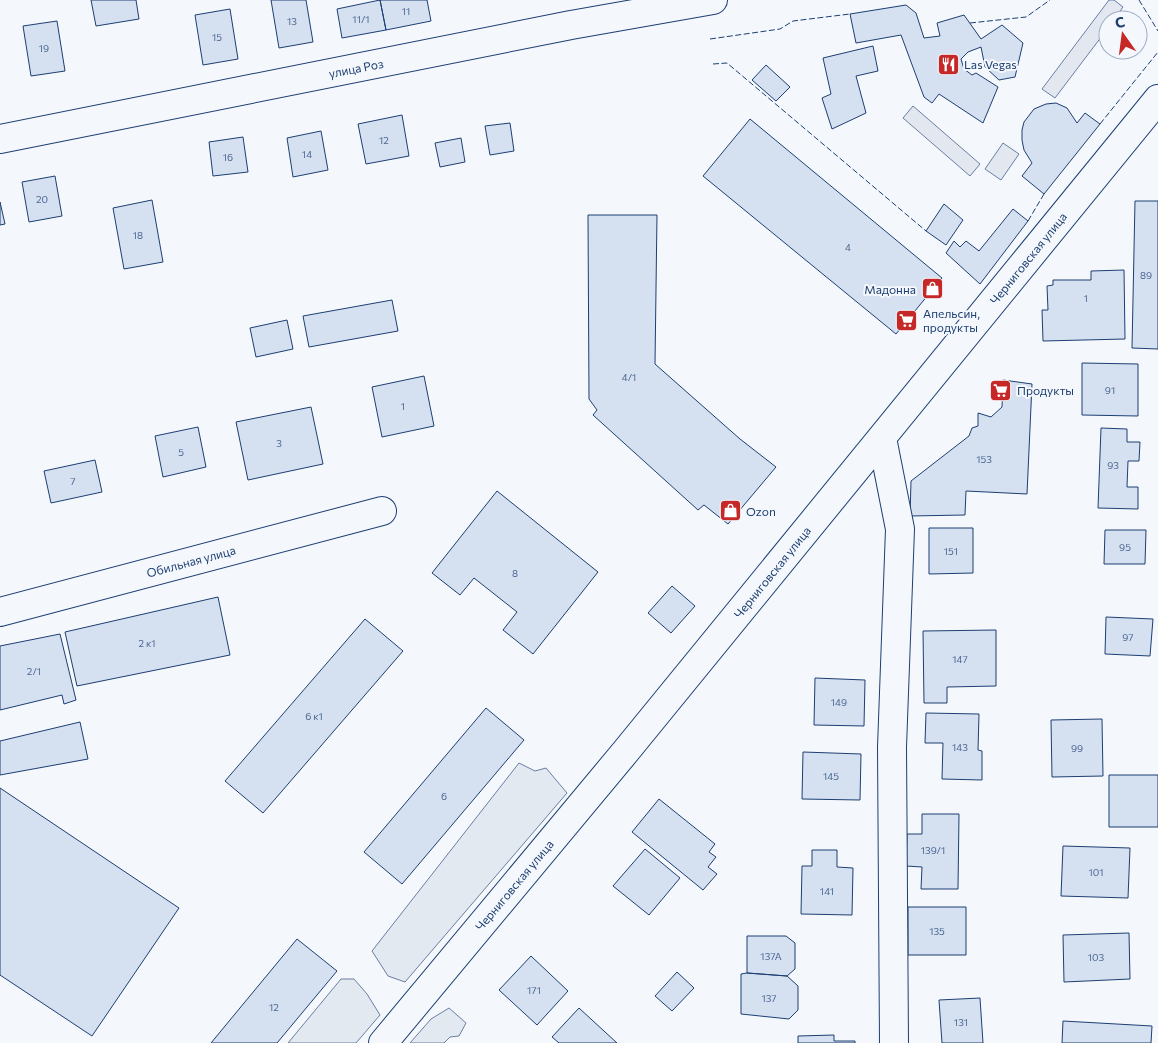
<svg xmlns="http://www.w3.org/2000/svg" width="1158" height="1043" viewBox="0 0 1158 1043" font-family="Commissioner,sans-serif">
  <rect width="100%" height="100%" fill="#f4f7fb"/>
  <!-- green -->
  <path fill="#e3e9f0" stroke="#687fa3" d="M519 763 535 771 546 768 567 793 405 982 388 976 372 951Z
    M341 979H354L367 994 380 1015 356 1043H288Z
    M449 1008 466 1023 459 1036 450 1037 444 1043H410L431 1019Z"/>
  <!-- parking -->
  <path fill="#e3e8f0" stroke="#687fa3" d="M1109 0H1114L1123 7 1114 20H1108V28L1055 98 1042 89Z
    M913 106 980 164 970 176 903 118Z
    M1003 143 1019 154 1001 180 985 169Z"/>
  <!-- building -->
  <path fill="#d5e0f0" stroke="#1d3f73" d="M91 0H136L139 19 96 26Z
    M271 0H306L313 42 279 48Z
    M380 0H427L431 21 386 30Z
    M380 0 386 30 342 38 337 9Z
    M906 5 916 13 924 38 940 36 937 23 964 15 981 39 1002 25 1023 43 1015 77 999 80 985 67 981 47 968 52 961 59 964 69 972 75 976 73 998 87 983 123 939 94 932 103 924 97 901 35 856 43 850 14Z
    M230 9 238 59 203 65 195 15Z
    M57 21 65 71 31 76 23 26Z
    M873 46 878 71 856 76 866 113 832 129 822 98 831 94 823 58Z
    M766 65 790 87 776 101 752 80Z
    M1056 103 1067 108 1077 123 1085 113 1100 124 1044 194 1022 176 1032 163 1024 150 1022 140V130L1024 122 1034 109 1046 104Z
    M402 115 409 156 366 164 358 124Z
    M750 119 942 278 896 334 703 176Z
    M510 123 514 151 490 155 485 126Z
    M321 131 328 170 293 177 287 138Z
    M243 137 248 172 213 176 209 142Z
    M461 138 465 162 440 167 435 143Z
    M55 176 62 216 29 222 22 182Z
    M152 200 163 262 124 269 113 208Z
    M1135 201H1158V349L1132 348Z
    M0 202 5 224 0 225Z
    M944 204 963 220 946 245 926 231Z
    M1013 209 1028 221 980 284 946 253 954 241 960 247 966 241 979 251Z
    M588 215H657L655 364 740 439 776 467 728 524 704 505 698 510 593 415 597 410 589 399Z
    M1124 270 1125 339 1043 341 1042 310H1048L1047 286 1053 285V280H1091V271Z
    M392 300 398 331 309 347 303 316Z
    M287 320 293 349 256 357 250 328Z
    M1082 363 1138 364V416L1082 415Z
    M424 376 434 426 382 437 372 387Z
    M1003 380 1032 384 1027 494 966 491 965 515 910 516 911 481 969 436 972 428 978 426V413L991 417 1002 407Z
    M311 407 323 464 248 480 236 422Z
    M198 427 206 467 163 477 155 436Z
    M1101 428 1127 429V442H1140L1139 461H1128L1127 487H1138V509L1098 508Z
    M95 460 102 492 51 503 44 471Z
    M497 491 598 572 533 654 503 630 517 612 474 578 460 595 432 573Z
    M929 528H973V573L929 574Z
    M1105 530H1146L1145 564H1104Z
    M672 586 695 606 671 633 648 613Z
    M218 597 230 655 77 686 65 632Z
    M1106 617 1153 619 1150 656 1105 654Z
    M365 619 403 651 263 813 225 781Z
    M996 630V686L947 687V703H924L923 631Z
    M60 634 76 700 64 704 62 695 0 710V646Z
    M815 678 865 680 864 726 814 725Z
    M486 708 524 740 402 884 364 852Z
    M926 713 979 714 978 750 982 751V780L942 779 943 743H925Z
    M1102 719 1103 776 1052 777 1051 720Z
    M80 722 88 759 0 775V741Z
    M803 752 861 754 860 800 802 799Z
    M1109 775H1158V827H1109Z
    M0 788 179 908 92 1036 0 975Z
    M659 799 715 844 709 852 716 857 708 867 717 874 703 890 632 832Z
    M922 814H959L958 889H921L922 867 906 866 907 834H922Z
    M1063 846 1130 848 1128 898 1061 896Z
    M645 849 680 878 649 915 613 886Z
    M812 850H837V867L853 868 852 915 801 914 802 866H812Z
    M908 907H966V955H908Z
    M1129 933 1130 979 1064 982 1063 935Z
    M747 936H786L795 943V969L787 976 747 973Z
    M297 939 337 971 277 1043H211Z
    M531 956 568 991 537 1025 499 990Z
    M677 972 694 988 672 1011 655 996Z
    M747 973 787 976 798 986V1010L789 1019 741 1014V974Z
    M980 998 983 1043H942L939 1000Z
    M579 1008 617 1043H559L552 1037Z
    M1063 1021 1152 1026 1151 1043H1062Z
    M834 1035V1041H855V1043H798V1036Z"/>
  <g fill="none" stroke-linecap="round" stroke-linejoin="round">
    <defs>
      <path id="minor" d="M0 139 571 25 713 0
        M882 438 900 529 892 747 894 1043
        M0 612 382 511
        M383 1043 626 751 1158 99"/>
    </defs>
    <!-- minor casing -->
    <use href="#minor" stroke="#1d3f73" stroke-width="30"/>
    <!-- minor -->
    <use href="#minor" stroke="#f4f7fb" stroke-width="28"/>
    <!-- fence -->
    <path stroke="#1d3f73" stroke-width="1" stroke-dasharray="6 2.5" stroke-linecap="butt" d="M1139 0 1158 31
      M970 23 1026 17 1050 0
      M710 39 780 29 793 21 850 14
      M713 64 727 63 926 231
      M1100 124 1158 52
      M1028 221 1044 194"/>
  </g>
  <!-- icons -->
  <defs>
    <symbol id="restaurant-square" viewBox="-11 -11 22 22"><rect x="-9" y="-9" width="18" height="18" rx="4" fill="#c62828" stroke="#f4f7fb"/><path d="M-5-6h1v4h1v-4h1v4h1v-4h1v5L-1.5 .5V6h-2V.5L-5-1ZM5-6V6H3V1.5H1.5Q1.5-4 5-6Z" fill="#fff"/></symbol>
    <symbol id="shop-square" viewBox="-11 -11 22 22"><rect x="-9" y="-9" width="18" height="18" rx="4" fill="#c62828" stroke="#f4f7fb"/><path d="M-5-2.5h2.3a2.7 3.5 0 0 1 5.4 0H5L5.5 6h-11ZM-1.5-2.5h3a1.5 2.3 0 0 0-3 0Z" fill="#fff"/></symbol>
    <symbol id="supermarket-square" viewBox="-11 -11 22 22"><rect x="-9" y="-9" width="18" height="18" rx="4" fill="#c62828" stroke="#f4f7fb"/><path d="M-6-5.5h2.5l.6 2H6L4.5 2H-2.5L-4.4-4H-6ZM-1.5 3.2a1.3 1.3 0 1 0 .1 0ZM3 3.2a1.3 1.3 0 1 0 .1 0Z" fill="#fff"/></symbol>
  </defs>
  <g fill-rule="evenodd">
    <use href="#restaurant-square" x="936" y="52" width="25" height="25"/>
    <use href="#shop-square" x="920" y="276" width="25" height="25"/>
    <use href="#supermarket-square" x="894" y="308" width="25" height="25"/>
    <use href="#supermarket-square" x="988" y="378" width="25" height="25"/>
    <use href="#shop-square" x="718" y="498" width="25" height="25"/>
  </g>
  <g text-anchor="middle" dominant-baseline="central" stroke-width="4" stroke-linejoin="round" paint-order="stroke">
    <!-- number labels -->
    <g font-size="10" fill="#4b6792">
      <text x="406" y="11">11</text>
      <text x="361" y="19">11/1</text>
      <text x="292" y="21">13</text>
      <text x="217" y="37">15</text>
      <text x="44" y="48">19</text>
      <text x="384" y="140">12</text>
      <text x="307" y="154">14</text>
      <text x="228" y="157">16</text>
      <text x="42" y="199">20</text>
      <text x="138" y="235">18</text>
      <text x="848" y="247">4</text>
      <text x="1146" y="275">89</text>
      <text x="1086" y="298">1</text>
      <text x="629" y="377">4/1</text>
      <text x="1110" y="390">91</text>
      <text x="403" y="406">1</text>
      <text x="279" y="443">3</text>
      <text x="181" y="452">5</text>
      <text x="984" y="459">153</text>
      <text x="1113" y="465">93</text>
      <text x="73" y="481">7</text>
      <text x="1125" y="547">95</text>
      <text x="951" y="551">151</text>
      <text x="515" y="573">8</text>
      <text x="1128" y="637">97</text>
      <text x="147" y="643">2 к1</text>
      <text x="960" y="659">147</text>
      <text x="34" y="671">2/1</text>
      <text x="839" y="702">149</text>
      <text x="314" y="716">6 к1</text>
      <text x="960" y="747">143</text>
      <text x="1077" y="748">99</text>
      <text x="831" y="776">145</text>
      <text x="444" y="796">6</text>
      <text x="933" y="850">139/1</text>
      <text x="1096" y="872">101</text>
      <text x="827" y="891">141</text>
      <text x="937" y="931">135</text>
      <text x="771" y="956">137А</text>
      <text x="1096" y="957">103</text>
      <text x="534" y="990">171</text>
      <text x="769" y="998">137</text>
      <text x="274" y="1007">12</text>
      <text x="961" y="1022">131</text>
    </g>
    <!-- poi labels -->
    <g font-size="12" fill="#1d3f73" stroke="#f4f7fb" text-anchor="start">
      <text x="964" y="64">Las Vegas</text>
      <text x="916" y="289" text-anchor="end">Мадонна</text>
      <text x="923" y="313">Апельсин,<tspan x="923" dy="14">продукты</tspan></text>
      <text x="1017" y="390">Продукты</text>
      <text x="746" y="511">Ozon</text>
    </g>
    <!-- street labels -->
    <g font-size="12" fill="#1d3f73" stroke="#f4f7fb">
      <text transform="translate(356 68) rotate(-11)">улица Роз</text>
      <text transform="translate(1028 258) rotate(-51)">Черниговская улица</text>
      <text transform="translate(191 561) rotate(-15)">Обильная улица</text>
      <text transform="translate(772 572) rotate(-51)">Черниговская улица</text>
      <text transform="translate(514 885) rotate(-50)">Черниговская улица</text>
    </g>
  </g>
  <!-- north arrow -->
  <g transform="translate(1123 35) rotate(346)"><circle r="24" fill="#f4f7fb" stroke="#9eadc5"/>
  <path d="M0-4L9 19L0 12L-9 19Z" fill="#c62828"/>
  <text y="-8" font-size="14" font-weight="bold" text-anchor="middle" fill="#1d3f73">С</text>
  </g>
</svg>
